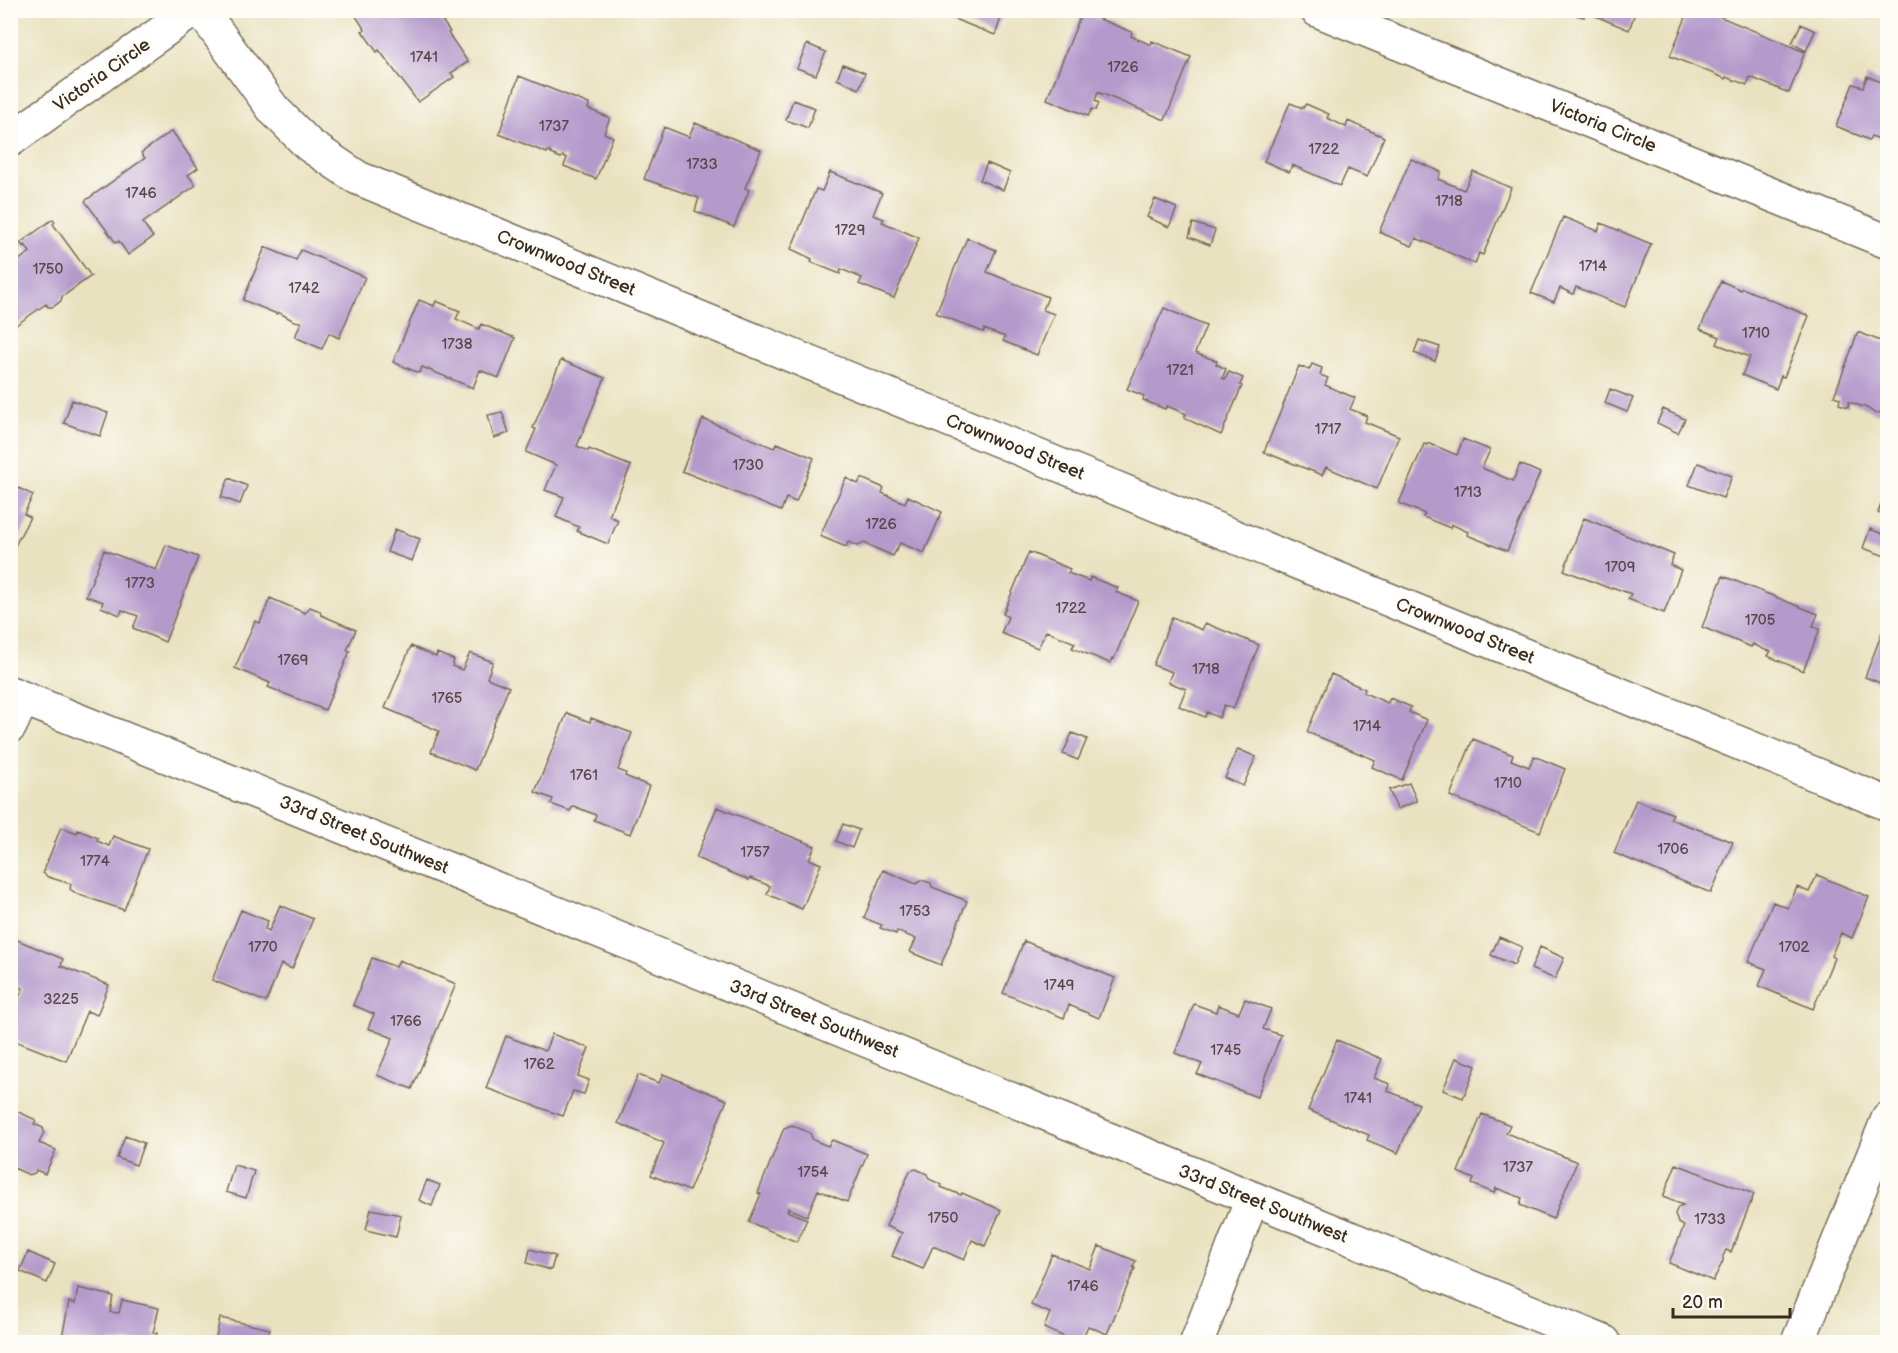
<svg xmlns="http://www.w3.org/2000/svg" width="1898" height="1353" viewBox="0 0 1898 1353" font-family="'Balsamiq Sans',sans-serif">
  <rect width="100%" height="100%" fill="#fdfcf7"/>
  <filter id="ink" filterUnits="userSpaceOnUse"><feTurbulence type="fractalNoise" baseFrequency=".0167" numOctaves="2"/><feDisplacementMap in="SourceGraphic" scale="12" xChannelSelector="R" yChannelSelector="G"/><feConvolveMatrix kernelMatrix="1 2 1 2 8 2 1 2 1" color-interpolation-filters="sRGB"/></filter>
  <filter id="wash" filterUnits="userSpaceOnUse"><feTurbulence type="fractalNoise" baseFrequency=".008" numOctaves="4" result="noise"/><feDisplacementMap in="SourceGraphic" scale="24" xChannelSelector="R" yChannelSelector="G"/><feGaussianBlur stdDeviation="1.35" result="paint"/><feColorMatrix in="noise" values="0 0 0 0 0 0 0 0 0 0 0 0 0 0 0 0 0 1.4 0 .05"/><feComposite in="paint" operator="in"/></filter>
  <g filter="url(#wash)">
    <rect width="100%" height="100%" fill="#e9e2c0"/>
    <g id="blocks">
      <!-- building -->
      <path fill="#b499cb" d="M352 10H435L450 32 448 33 468 62 451 73 454 77 418 102 379 50 377 52 362 31 365 30Z
        M931 10H1004L995 35Z
        M1567 10H1636L1629 30 1586 12 1584 17 1576 15Z
        M1689 10H1704L1805 52 1789 93 1750 77 1747 85 1726 77V79L1670 56Z
        M1082 12 1132 32 1131 36 1151 45 1152 41 1191 57 1165 120 1098 92 1095 101 1099 103 1096 110 1092 109 1088 116 1047 99Z
        M1801 24 1815 31 1806 51 1792 43Z
        M807 44 826 52 816 75 797 68Z
        M843 64 865 73 859 89 837 79Z
        M519 76 589 104 588 109 610 118 604 133 613 137 596 179 564 166 567 158 563 156 561 158 551 154 550 151H548L547 153 499 134Z
        M1867 76 1888 85V142L1871 136 1869 140 1836 126 1853 84 1863 87Z
        M793 100 815 108 808 128 786 120Z
        M1290 103 1303 108 1306 104 1329 114 1327 118 1346 127 1348 121 1384 137 1367 177 1348 169 1340 186 1292 165 1289 172 1264 161Z
        M695 123 761 150 745 188 749 190 734 227 695 211 699 198 644 179 664 127 689 137Z
        M172 131 198 168 188 175 196 185 143 223 153 237 128 255 119 241 116 243 85 201 145 158 141 153Z
        M1411 159 1441 172 1438 179 1464 190 1473 171 1511 188 1483 255 1479 253 1475 264 1416 238 1412 246 1379 232Z
        M987 163 1010 173 1003 190 980 180Z
        M830 172 882 193 873 215 884 219 882 222 919 238 894 298 859 284 862 278 841 269 840 274 811 262 812 259 791 249 816 189 822 191Z
        M1155 199 1177 208 1169 227 1147 217Z
        M1563 217 1598 231 1601 223 1651 244 1625 307 1576 287 1573 294 1560 288 1554 302 1531 293Z
        M53 219 55 222 53 224 91 276 62 297 61 301 53 307H48L46 304 16 325 10 317V260L13 258 16 262 30 252 25 245 23 246 20 243Z
        M1193 223 1215 230 1210 245 1189 237Z
        M967 238 996 250 987 272 1048 297 1043 310 1054 314 1037 355 1003 341 1005 337 984 329 983 332 936 313Z
        M265 247 296 260 301 250 365 277 339 338 329 333 322 349 295 337 301 322 294 321 278 312 277 314 243 300Z
        M1721 281 1741 290 1742 288 1809 316 1784 377 1781 376 1776 389 1742 375 1750 357 1717 344 1720 337 1700 329Z
        M419 300 434 306 436 301 460 311 456 319 479 329 481 324 515 338 499 378 480 370 473 388 422 367 419 373 393 362Z
        M1164 308 1206 326 1195 353 1217 361 1216 364 1226 369 1222 378 1225 379 1229 372 1243 378 1240 385 1242 386 1221 435 1184 418 1186 414 1167 406 1165 409 1143 400 1144 396 1127 389Z
        M1858 332 1888 344V413L1883 411 1876 414 1867 408 1849 402 1848 407 1839 404 1840 398 1834 396Z
        M1419 340 1440 347 1435 361 1414 353Z
        M561 360 605 378 577 446 588 451 589 449 631 466 609 516 618 520 608 544 577 531 579 527 556 517 564 497 545 490 556 465 526 452 536 429 533 428Z
        M1312 364 1322 368 1320 375 1328 378 1325 385 1355 398 1350 409 1367 416 1365 422 1399 436 1377 489 1326 467 1322 475 1264 452 1299 366 1309 370Z
        M1610 389 1633 398 1627 412 1605 403Z
        M72 400 108 413 100 436 64 423Z
        M1663 409 1685 419 1678 433 1657 423Z
        M502 412 509 433 494 438 488 415Z
        M703 419 774 448 777 443 814 458 796 502 786 498 781 511 682 471Z
        M1463 439 1490 450 1482 468 1513 481 1520 464 1540 473 1507 551 1467 535 1468 532 1451 524 1450 528 1423 517 1425 514 1399 503 1424 444 1427 445 1428 443 1457 455Z
        M1698 463 1732 476 1723 498 1689 485Z
        M229 478 247 486 240 504 221 497Z
        M846 478 858 484 861 478 884 488 882 493 905 503 908 496 942 512 924 553 900 543 893 556 864 543 857 546 848 542 846 547 820 536Z
        M10 484 33 495 24 514 30 517 10 555Z
        M1885 493 1888 494V516L1878 513Z
        M1584 518 1674 555 1670 565 1681 570 1664 613 1628 599 1631 594 1612 587 1611 589 1564 570Z
        M395 529 420 539 412 561 387 552Z
        M1870 529 1888 536V557L1863 548Z
        M166 545 198 557 165 642 133 628 138 616 122 610 120 615 101 607 103 602 86 596 104 550 156 570Z
        M1029 552 1070 569 1068 573 1089 581 1090 577 1118 588 1116 592 1138 601 1114 659 1112 658 1110 663 1072 648 1075 643 1046 631 1038 648 1001 633 1008 617 1003 614Z
        M1723 576 1818 614 1813 626 1820 629 1803 671 1768 656 1771 651 1765 650 1753 644 1751 647 1702 627Z
        M270 598 305 613 310 607 320 611 321 615 356 630 347 650 350 651 325 710 268 687 270 683 235 668 255 621 260 623Z
        M1172 617 1202 630 1205 623 1259 645 1233 709 1224 705 1219 718 1207 712 1205 717 1179 706 1186 689 1168 682 1172 672 1153 665Z
        M1883 630 1888 631V686L1865 677Z
        M411 646 436 657 437 653 454 660 452 666 462 670 470 653 493 662 487 678 509 687 475 770 431 752 439 731 385 708Z
        M1331 674 1365 689 1364 693 1388 703 1390 698 1411 707 1409 712 1427 720 1402 780 1372 767 1375 760 1307 732Z
        M567 713 590 722 591 718 632 733 618 770 626 773 625 776 649 786 630 834 594 820 596 815 573 806 570 811 551 804 553 799 535 792Z
        M1072 733 1087 739 1078 760 1063 754Z
        M1473 739 1513 755 1511 760 1529 767 1534 756 1565 769 1540 832 1450 796Z
        M1238 749 1256 757 1243 786 1225 778Z
        M1409 783 1417 801 1397 809 1389 790Z
        M1636 800 1673 814 1670 819 1733 842 1711 893 1614 853Z
        M717 807 815 846 809 859 821 864 802 909 767 894 770 886 750 878 749 880 696 858Z
        M843 824 859 830 852 848 836 841Z
        M61 827 77 833 78 830 98 838 97 841 109 846 113 836 148 849 124 910 77 894 70 889 71 884 48 877 43 873Z
        M883 870 916 884 922 880 931 883 932 887 967 901 941 965 910 952 916 939 897 931 896 934 880 928 882 925 864 918Z
        M1817 875 1869 897 1852 938 1841 933 1831 956 1834 958 1813 1009 1759 986 1766 969 1748 962 1773 902 1788 908 1797 887 1809 892Z
        M280 905 313 919 292 969 281 964 266 1002 212 980 241 910 268 921 265 929 269 931Z
        M1499 937 1522 947 1514 965 1491 955Z
        M15 939 63 959 61 966 109 985 97 1015 87 1011 66 1061 10 1039V1018L23 988 10 982V948Z
        M1024 941 1115 978 1099 1018 1069 1005 1064 1018 1003 993Z
        M1540 947 1564 958 1555 979 1531 969Z
        M372 958 396 967 399 960 456 984 412 1089 377 1075 393 1038 368 1028 374 1014 353 1005Z
        M1245 999 1271 1009 1263 1029 1281 1035 1257 1097 1197 1074 1202 1064 1175 1053 1194 1004 1216 1012 1218 1005 1239 1013Z
        M552 1034 589 1048 578 1076 589 1080 584 1094 573 1091 563 1116 486 1088 506 1036 545 1051Z
        M1337 1040 1382 1059 1374 1078 1390 1084 1388 1091 1419 1104 1398 1153 1367 1140 1369 1135 1308 1110Z
        M1456 1058 1476 1066 1463 1098 1443 1090Z
        M663 1074 727 1100 689 1191 651 1175 664 1143 618 1123 638 1075 659 1083Z
        M10 1108 36 1120 34 1124 43 1128 44 1132 39 1143 56 1150 45 1174 36 1170 35 1173 29 1175 14 1168 10 1177Z
        M1482 1114 1510 1125 1506 1133 1577 1162 1553 1219 1520 1205 1522 1198 1496 1188 1494 1193 1472 1184 1474 1179 1458 1172Z
        M792 1125 810 1133 813 1140 828 1146 832 1140 867 1154 847 1202 818 1190 807 1216 788 1208 787 1211 807 1219 797 1242 749 1222 761 1194 758 1193 784 1128Z
        M125 1136 144 1143 136 1165 117 1158Z
        M1676 1164 1754 1194 1731 1252 1726 1250 1723 1256V1261L1713 1281 1669 1263 1684 1226 1678 1223 1675 1214 1678 1207 1683 1205 1663 1197Z
        M234 1165 254 1171 246 1198 226 1192Z
        M916 1169 927 1174 929 1179 942 1185 941 1187 961 1195 962 1193 1001 1210 985 1246 972 1240 964 1260 933 1246 923 1269 892 1256 902 1233 886 1226 910 1171Z
        M427 1180 440 1185 432 1206 419 1200Z
        M371 1209 401 1215 396 1237 366 1230Z
        M1099 1246 1136 1261 1133 1267 1135 1268 1107 1334 1088 1326 1081 1342H1076L1044 1328 1050 1313 1031 1305 1052 1254 1090 1269Z
        M530 1249 555 1256 551 1270 527 1263Z
        M28 1252 55 1264 47 1283 20 1271Z
        M78 1288 113 1296 110 1312 119 1313 122 1300 159 1308 153 1333H157L155 1339 166 1342H61L69 1302 75 1304Z
        M220 1318 270 1329 267 1342H215Z"/>
    </g>
  </g>
  <g filter="url(#ink)">
    <use href="#blocks" fill-opacity="0" stroke="#786a57" stroke-width="1.5"/>
    <g fill="none" stroke-linecap="round" stroke-linejoin="round">
      <defs>
        <path id="street" d="M201 10 274 110 309 145 358 178 1888 804
          M1317 10 1888 242
          M10 140 193 10
          M10 693 470 878 1604 1342
          M10 726 23 698
          M1197 1342 1252 1199
          M1798 1342 1888 1119"/>
      </defs>
      <!-- street casing -->
      <use href="#street" stroke="#786a57" stroke-width="36"/>
      <!-- street -->
      <use href="#street" stroke="#fff" stroke-width="33"/>
    </g>
  </g>
  <g text-anchor="middle" dominant-baseline="central" stroke-width="6" stroke-linejoin="round" paint-order="stroke">
    <!-- number labels -->
    <g font-size="15" fill="#594649">
      <text x="424" y="57">1741</text>
      <text x="1123" y="67">1726</text>
      <text x="554" y="126">1737</text>
      <text x="1324" y="149">1722</text>
      <text x="702" y="164">1733</text>
      <text x="141" y="193">1746</text>
      <text x="1449" y="201">1718</text>
      <text x="850" y="230">1729</text>
      <text x="1593" y="266">1714</text>
      <text x="48" y="269">1750</text>
      <text x="304" y="288">1742</text>
      <text x="1756" y="333">1710</text>
      <text x="457" y="344">1738</text>
      <text x="1180" y="370">1721</text>
      <text x="1328" y="429">1717</text>
      <text x="748" y="465">1730</text>
      <text x="1468" y="492">1713</text>
      <text x="881" y="524">1726</text>
      <text x="1620" y="567">1709</text>
      <text x="140" y="583">1773</text>
      <text x="1071" y="608">1722</text>
      <text x="1760" y="620">1705</text>
      <text x="293" y="660">1769</text>
      <text x="1206" y="669">1718</text>
      <text x="447" y="698">1765</text>
      <text x="1367" y="726">1714</text>
      <text x="584" y="775">1761</text>
      <text x="1508" y="783">1710</text>
      <text x="1673" y="849">1706</text>
      <text x="755" y="852">1757</text>
      <text x="95" y="861">1774</text>
      <text x="915" y="911">1753</text>
      <text x="263" y="947">1770</text>
      <text x="1794" y="947">1702</text>
      <text x="1059" y="985">1749</text>
      <text x="61" y="999">3225</text>
      <text x="406" y="1021">1766</text>
      <text x="1226" y="1050">1745</text>
      <text x="539" y="1064">1762</text>
      <text x="1358" y="1098">1741</text>
      <text x="1518" y="1167">1737</text>
      <text x="813" y="1172">1754</text>
      <text x="943" y="1218">1750</text>
      <text x="1710" y="1219">1733</text>
      <text x="1083" y="1286">1746</text>
    </g>
    <!-- street labels -->
    <g font-size="18" fill="#3b2a1e" stroke="#fdfcf7">
      <text transform="translate(102 75) rotate(-35)">Victoria Circle</text>
      <text transform="translate(1603 126) rotate(22)">Victoria Circle</text>
      <text transform="translate(566 263) rotate(22)">Crownwood Street</text>
      <text transform="translate(1015 447) rotate(22)">Crownwood Street</text>
      <text transform="translate(1465 631) rotate(22)">Crownwood Street</text>
      <text transform="translate(364 835) rotate(22)">33rd Street Southwest</text>
      <text transform="translate(814 1019) rotate(22)">33rd Street Southwest</text>
      <text transform="translate(1263 1204) rotate(22)">33rd Street Southwest</text>
    </g>
  </g>
  <!-- margin -->
  <rect width="1898" height="1353" fill="none" stroke="#fdfcf7" stroke-width="36"/>
  <!-- scale -->
  <path d="M1673 1308v9h117v-9" fill="none" stroke="#3b2a1e" stroke-width="3"/>
  <text x="1682" y="1308" font-size="18" fill="#3b2a1e" stroke="#fdfcf7" stroke-width="4.5" paint-order="stroke">20 m</text>
</svg>
